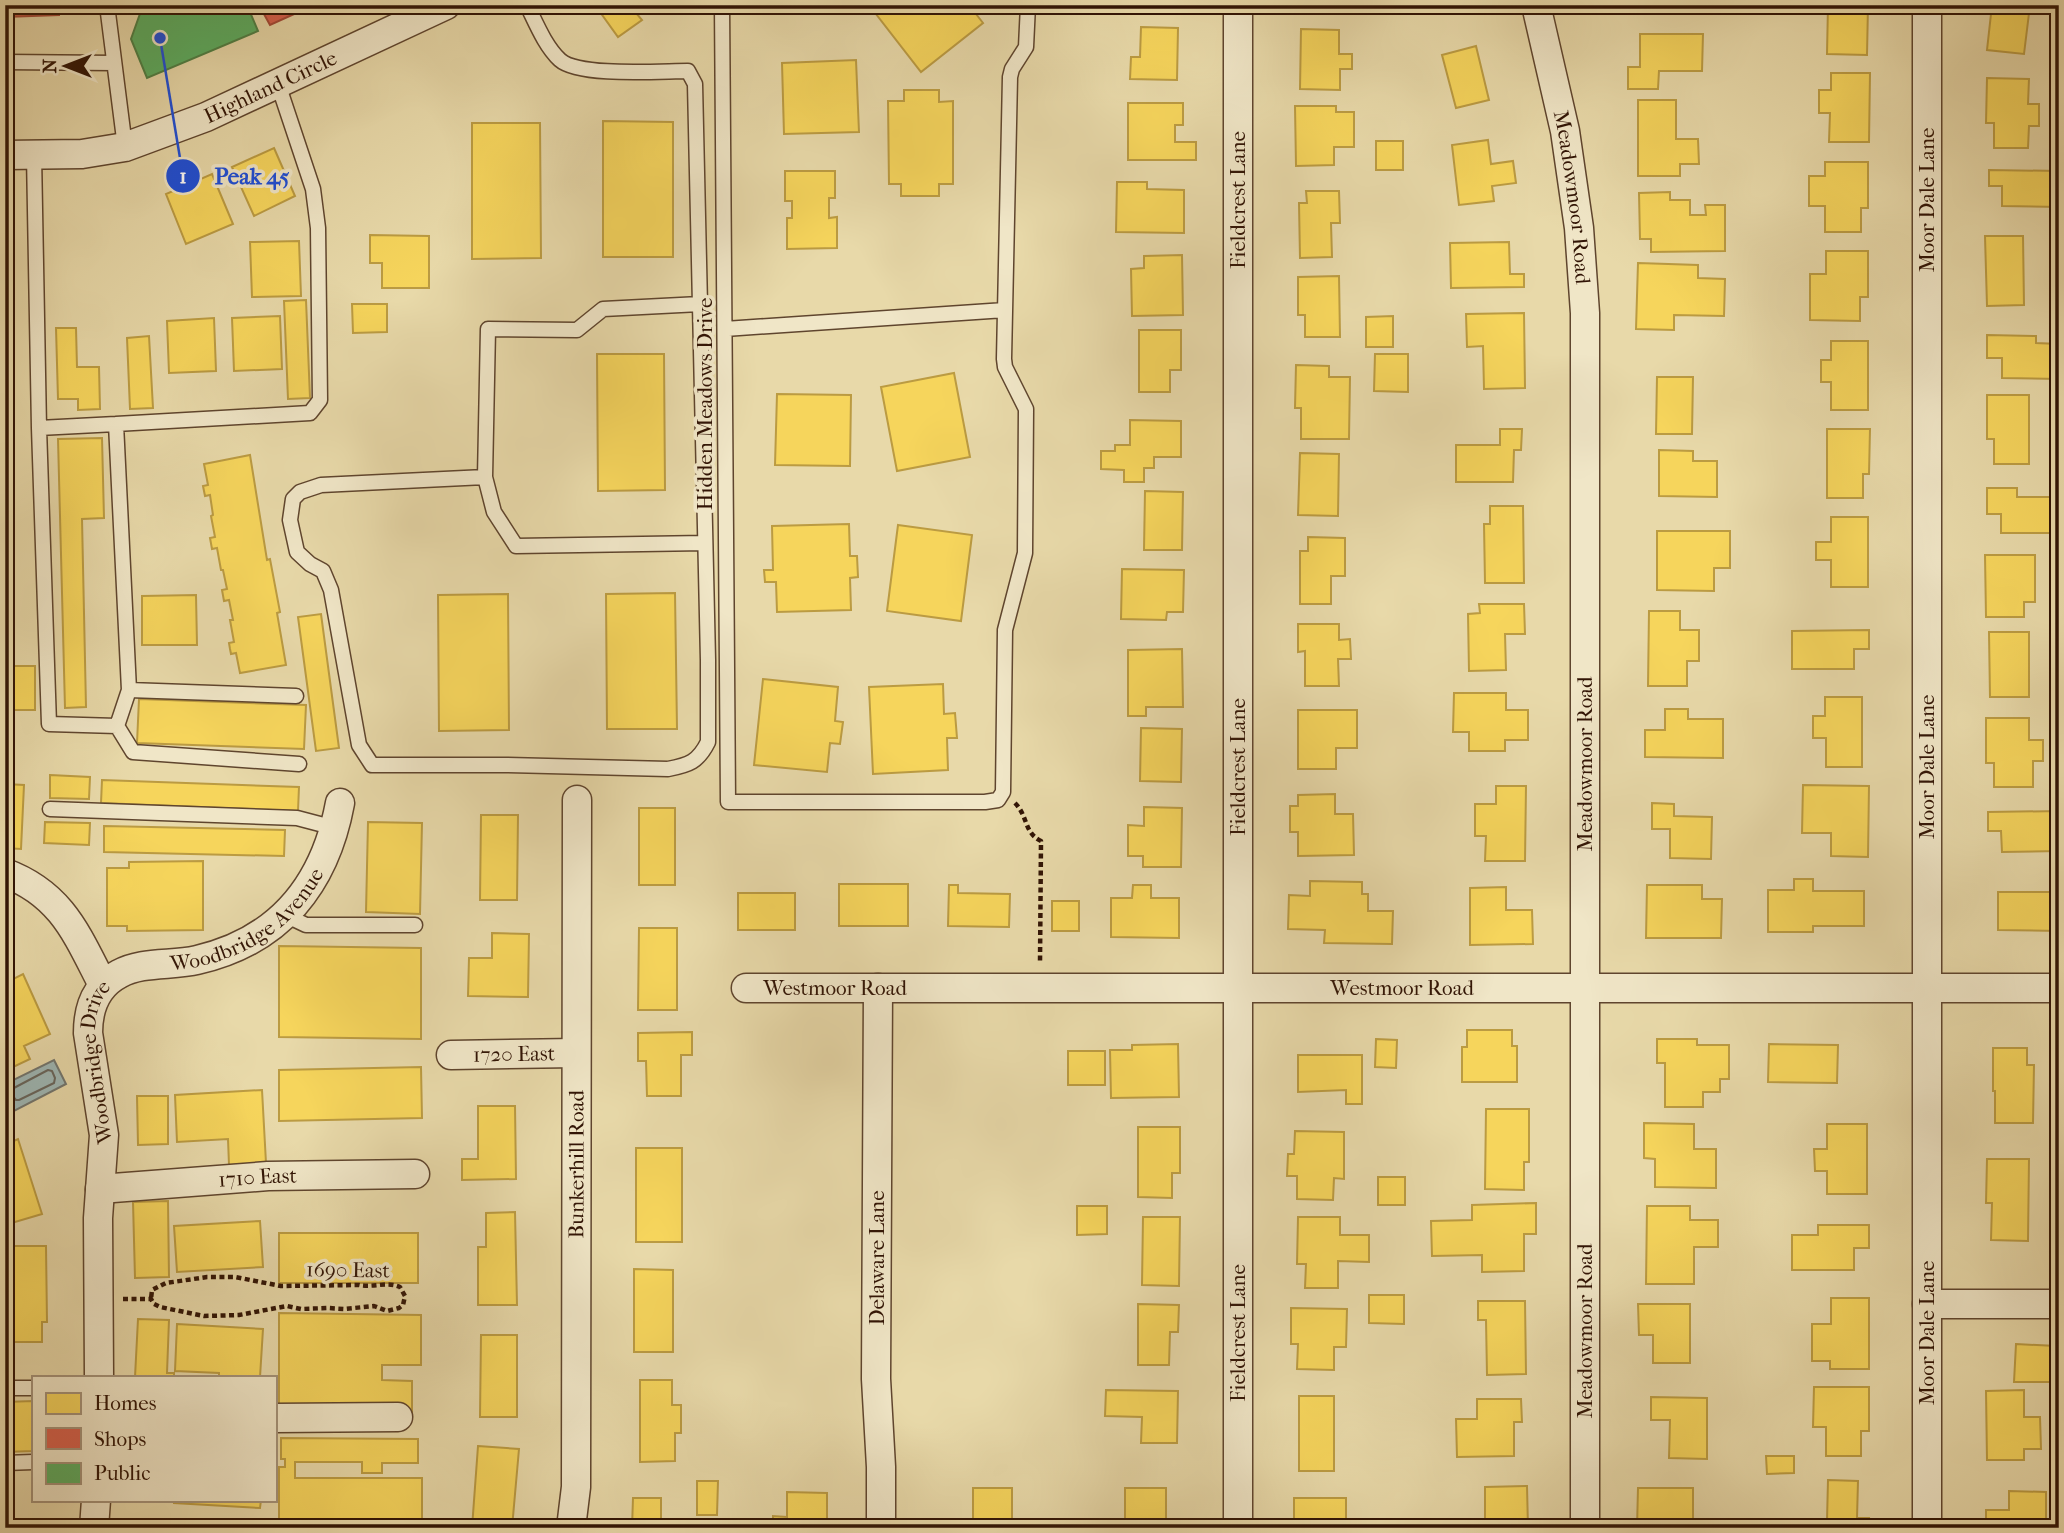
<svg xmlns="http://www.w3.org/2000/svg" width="2064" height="1533" viewBox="0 0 2064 1533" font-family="'IM FELL French Canon',serif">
  <rect width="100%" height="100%" fill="#e8d9a9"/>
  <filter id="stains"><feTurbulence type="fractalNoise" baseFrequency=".00286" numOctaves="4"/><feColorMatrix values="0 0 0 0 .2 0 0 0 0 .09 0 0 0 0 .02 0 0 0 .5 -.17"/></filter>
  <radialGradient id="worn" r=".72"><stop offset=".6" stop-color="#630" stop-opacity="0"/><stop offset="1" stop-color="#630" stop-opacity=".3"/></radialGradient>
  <!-- water -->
  <path fill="#9eb7b5" stroke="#72766f" stroke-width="2" d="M54 1060 66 1084 14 1111 5 1094V1084Z"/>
  <!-- homes -->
  <path fill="#f6d55c" stroke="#bb9b42" stroke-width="2" d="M595 5H647L636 13 642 20 618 37Z
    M869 5H969L983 23 921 72Z
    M1828 5H1868L1867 55 1827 54Z
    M1992 5H2030L2024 54 1987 50Z
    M1141 27 1178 28 1177 80 1130 79 1131 57H1140Z
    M1301 29 1339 30V54H1352V69H1340V90L1300 89Z
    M1640 34H1703L1702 71H1659L1658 89H1628V67H1640Z
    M1476 46 1489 100 1456 108 1442 55Z
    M856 60 859 132 784 134 782 63Z
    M1831 73H1870L1869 142H1829L1830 113H1819V90H1831Z
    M1987 78 2029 79 2028 104H2039V126H2029L2028 148H1994V123H1986Z
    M904 90H939V102L953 101V184H939V196H901V184H889L888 101H904Z
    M1638 100H1676V139H1698L1699 164H1680V176H1638Z
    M1128 103H1183V125H1175V142H1196V160H1128Z
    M1295 106H1336V112H1354V147H1334V165L1296 166Z
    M603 121 673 122V257H603Z
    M472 123H540L541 258 472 259Z
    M1488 140 1491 164 1513 161 1516 183 1492 186 1494 201 1459 205 1452 145Z
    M1376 141H1403V170H1376Z
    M274 148 295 196 254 216 232 167Z
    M1825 162H1868V208H1861V232H1825V206H1809V176H1825Z
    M1989 170 2059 171V207L2002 206V186H1989Z
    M785 171H835V198H829V218L837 217V248L787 249V218H792V201H785Z
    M212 174 233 224 186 244 166 194Z
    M1117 182H1147V189L1184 190V233L1116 232Z
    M1306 191H1339L1340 223H1331L1332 257 1300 258 1299 203H1307Z
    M1670 192V200H1690V215H1706L1705 205H1725V251L1651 252V239H1640L1639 193Z
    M370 235 429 236V288H382V263H370Z
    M1985 236H2023L2024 305 1987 306Z
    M299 241 301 296 252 297 250 242Z
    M1509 242 1510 274H1524V287L1451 288 1450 243Z
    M1826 251H1868V297H1860V321L1810 320V274H1826Z
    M1182 255 1183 315 1132 316 1131 269 1144 268V256Z
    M1638 263 1698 265V278L1725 279 1724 316 1674 315V330L1636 329Z
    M1339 276 1340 337H1305V315H1298V277Z
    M306 300 310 398 288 399 284 301Z
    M352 304H387V332L353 333Z
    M1524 313 1525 388 1484 389 1483 346 1467 347 1466 314Z
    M280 316 282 369 234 371 232 318Z
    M1393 316V347H1366V317Z
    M214 318 216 371 169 373 167 321Z
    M56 328H76L77 367H99L100 409 78 410V399H58Z
    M1139 330H1181V370H1170V392H1139Z
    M1987 335 2036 336V343L2059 344V379L2002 378V358H1987Z
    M149 336 153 408 130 409 127 338Z
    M1831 341H1868V410H1831V382H1821V360H1831Z
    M597 354H664L665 490 598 491Z
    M1375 354H1408V392L1374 391Z
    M1296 365 1329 366V377H1350L1349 439H1301V408H1295Z
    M954 373 970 457 897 471 881 387Z
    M1657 377H1693L1692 434H1656Z
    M777 394 851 395 850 466 775 465Z
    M1987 395H2029V464H1994V439H1987Z
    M1130 420 1181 421V457H1154V468H1144V482H1124V470L1101 469V451H1115V445H1130Z
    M1500 429H1522L1521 450H1514L1513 482H1456V445H1500Z
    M1827 429H1870L1869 474H1863V498H1827Z
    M102 438 104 518 82 519 86 707 65 708 58 439Z
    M1659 450 1693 451V461H1717V497L1659 496Z
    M1300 453 1339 454 1338 516 1298 515Z
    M250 455 267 560 270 559 280 612 277 613 286 665 240 673 236 653 231 654 230 649 229 643 234 642 230 620H233L229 600 224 601 222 590 227 589 223 570H221L217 548 212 549 210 538 215 537 211 516 213 515 210 495 205 496 203 486 208 485 204 464Z
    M1987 488H2017V497H2059V533H2001V514H1987Z
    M1145 491 1183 492 1182 550H1144Z
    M1490 506H1523L1524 583H1485L1484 524H1490Z
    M1831 517H1868V587H1831V560H1816V542H1831Z
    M849 524 850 556H857L858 577 850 578 851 610 777 612 776 582H765L764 570H773L772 526Z
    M898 525 972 535 961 621 887 611Z
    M1657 531H1730V568H1714V591L1657 590Z
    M1308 537 1345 538V576H1331V604H1300V551H1308Z
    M1985 555H2035V602H2024V617H1986Z
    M1122 569 1184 570 1183 612H1167L1166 620 1121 619Z
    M675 593 677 729H607L606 594Z
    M508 594 509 730 439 731 438 595Z
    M196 595 197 645H142V596Z
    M1479 604H1524L1525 634H1505L1506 670 1469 671 1468 614 1480 613Z
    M1649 611H1680V630H1699V661H1687V686H1648Z
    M321 614 339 748 316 751 298 617Z
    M1298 624H1339V640L1350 639 1351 659H1338L1339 686H1305V651L1298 652Z
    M1869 630V649H1854V669H1792V631Z
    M1989 632H2029V697H1990Z
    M1182 649 1183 707H1146V716H1128V650Z
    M5 666H35V710H5Z
    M763 679 838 687 835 721 843 722 840 744 830 743 827 772 754 765Z
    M943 684 944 714 955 713 957 738H947L948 770 873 774 869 687Z
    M1454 693H1506V710H1528V740H1505V751H1469V732H1453Z
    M1825 697H1862V767H1826V738H1813V716H1825Z
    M139 699 306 705 304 749 137 743Z
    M1665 709H1688V719H1723V758L1645 757V730H1665Z
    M1298 710H1357V748H1336V769H1298Z
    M1986 718H2029V740H2043V761H2033V787H1994V763H1986Z
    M1141 728 1182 729 1181 782 1140 781Z
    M50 775 90 777 89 799 50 798Z
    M102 780 299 787 298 811 101 803Z
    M5 784 24 785 21 849 5 848Z
    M1803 785 1869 786 1868 857 1831 856V833H1802Z
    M1496 786H1526L1525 861H1485L1486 836H1475V804H1496Z
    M1335 794V814H1353L1354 855 1298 856V832H1290V806H1298V795Z
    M1652 803 1674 804V816L1712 817 1711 859 1670 858V829H1652Z
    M1144 807 1182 808 1181 867H1143V856H1128V825L1144 826Z
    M639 808H675V885H639Z
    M2059 811V851L2002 852 2001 831H1988V812Z
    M481 815H518L517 900H480Z
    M45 822 90 823 89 845 44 843Z
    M368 822 422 823 420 914 366 912Z
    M104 826 285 830 284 856 104 852Z
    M203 861V930L127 931V926H107V868H129V862Z
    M1794 879H1813V891H1864V926H1813V932H1768V890H1794Z
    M1310 881 1362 882V894H1368V911H1393L1392 944 1324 943 1325 930 1288 929 1289 895 1310 896Z
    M839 884H908V926H839Z
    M949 885H958V893L1010 894 1009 927 948 926Z
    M1133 885H1151V898H1179V938L1111 937V898H1132Z
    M1647 885H1702V899H1722L1721 938H1646Z
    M1506 887V910H1532L1533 944 1470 945V888Z
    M1998 892H2059V931L1998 930Z
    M738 893H795V930H738Z
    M1052 901H1079V931H1052Z
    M639 928H677V1010H638Z
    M492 933 529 934 528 997 468 996 469 958H492Z
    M279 946 421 948V1039L279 1037Z
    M23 974 50 1034 24 1046 30 1059 9 1069 5 1062V983Z
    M1467 1030H1512V1046H1517V1082H1462V1047H1467Z
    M692 1032V1055H681V1096H647L646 1061H638V1033Z
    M1376 1039 1397 1040 1396 1068 1375 1067Z
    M1657 1039H1697V1045H1729V1079H1720V1092H1703V1107H1665V1063H1657Z
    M1178 1044 1179 1097 1111 1098 1110 1050H1132V1045Z
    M1769 1044 1838 1045 1837 1083 1768 1082Z
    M1993 1048H2027V1065H2034L2033 1123H1995V1091H1993Z
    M1068 1051H1105V1085H1068Z
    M1298 1055H1362V1104H1346V1090L1298 1092Z
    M421 1067 422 1118 279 1121V1070Z
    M262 1090 266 1163 229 1165 228 1139 177 1142 175 1095Z
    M137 1096H168V1144L138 1145Z
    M478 1106H515L516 1179 462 1180V1159H478Z
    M1486 1109H1529V1162H1524V1190L1485 1189Z
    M1644 1123 1694 1124V1149H1716V1188L1655 1187V1159L1644 1158Z
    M1827 1124H1867V1194H1827V1171H1815L1814 1149H1827Z
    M1138 1127H1180V1173H1172V1198L1138 1197Z
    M5 1129 9 1143 18 1139 42 1214 5 1225Z
    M1295 1131 1344 1132V1179L1334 1178 1333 1200 1297 1199V1176H1287L1288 1154H1294Z
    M636 1148H682V1242H636Z
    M1987 1159H2029L2028 1241 1991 1240 1992 1203H1986Z
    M1378 1177H1405V1205H1378Z
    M168 1201 169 1277 135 1278 133 1202Z
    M1536 1203V1234H1524V1271L1482 1272V1255L1432 1256 1431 1221 1472 1220V1205Z
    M1077 1206H1107V1234L1077 1235Z
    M1647 1206H1690V1220H1718V1247H1694V1284H1646Z
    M515 1212 517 1305H478V1247H486V1213Z
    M1143 1217H1180L1179 1286 1142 1285Z
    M1298 1217H1340V1235H1369V1262L1338 1261V1288H1305L1306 1264H1297Z
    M260 1221 263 1267 177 1272 174 1226Z
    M1818 1225H1869V1248H1854V1270H1792V1235H1818Z
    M279 1233H418V1283H279Z
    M5 1246H46L47 1322H42V1342H5Z
    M634 1269 673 1270V1352H634Z
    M1369 1295H1404V1324L1369 1323Z
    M1831 1298H1869V1369H1830V1361H1812V1324H1831Z
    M1478 1301H1525L1526 1374 1487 1375 1486 1320H1478Z
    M1138 1304 1179 1305 1178 1332H1170L1169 1365H1138Z
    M1638 1304H1690V1363H1653V1335H1639Z
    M1291 1308 1347 1309 1346 1347H1334V1370L1297 1369 1298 1344H1291Z
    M279 1313 421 1315V1365H382V1380L412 1381V1420L279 1404Z
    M138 1319 169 1320 167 1373H174V1377H135Z
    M177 1324 263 1329 260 1377H219V1373L175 1371Z
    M481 1335H517V1417H480Z
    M2016 1344 2056 1346V1382H2014Z
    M640 1380H672V1405H681V1433H675V1461L640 1462Z
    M1814 1387H1869V1431H1861V1456H1826V1427H1813Z
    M1106 1390 1178 1391 1177 1443H1141L1142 1417 1105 1416Z
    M2024 1390V1417H2040L2041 1449H2024V1460H1987L1986 1391Z
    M1299 1396H1334V1471H1299Z
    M1651 1397 1707 1398V1459L1669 1458 1670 1420H1651Z
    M1477 1399H1521L1522 1422H1514V1456L1457 1457 1456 1419H1477Z
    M33 1401V1451L5 1452V1402Z
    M281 1438 418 1439V1463H382V1473H362V1462H295V1478H422V1528H279V1467H285V1459H281Z
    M478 1446 519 1449 512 1528H472Z
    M1766 1456H1794V1473L1767 1474Z
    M1828 1480 1858 1481 1857 1518H1869L1868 1528H1803V1521H1827Z
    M697 1481H718L717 1515H697Z
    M1527 1486 1528 1528H1485V1487Z
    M973 1488H1012V1528H973Z
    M1125 1488H1166V1528H1125Z
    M1638 1488H1693V1528H1637Z
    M2009 1491 2046 1492V1528H1986V1510H2009Z
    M787 1492 827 1493V1528H773V1516L787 1517Z
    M633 1498H661V1522L681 1523V1528H632Z
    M1294 1498H1346V1528H1294Z
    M174 1500H261L260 1508 174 1503Z"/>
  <!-- shops -->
  <path fill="#d6604d" stroke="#a44937" stroke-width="2" d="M5 5H59V15L5 17Z
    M259 5H314L270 25Z"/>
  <!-- public -->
  <path fill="#5aae61" stroke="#4e8045" stroke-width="2" d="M153 5H247L258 31 147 78 131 39 141 11Z"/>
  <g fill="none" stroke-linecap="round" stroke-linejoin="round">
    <!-- shore -->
    <path stroke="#68665d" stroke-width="2" d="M48 1070 52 1071 55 1078 54 1083 19 1100H16L11 1094 12 1089Z"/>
    <defs>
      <path id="service" d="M107 5 125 147
        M527 5C536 23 545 46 560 60 579 77 660 71 688 71L695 84 708 660V742C698 762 689 765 668 769L507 765H372L359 745 331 590 323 571 310 564 297 552 290 520 293 499 300 492 321 485 485 477 488 329 577 330 603 309 700 304
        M722 5 728 802H985L998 800 1003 792 1005 630 1025 553 1026 409 1005 367 1004 359 1010 77 1012 69 1026 47 1028 5
        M5 62 114 63
        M34 155 39 428 49 724 117 726 133 752 299 764
        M725 329 1005 310
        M39 428 116 424
        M485 477 494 512 516 546 705 543
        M129 690 296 696
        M117 726 129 690 116 424 310 413 320 400 318 228 313 189 278 84
        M50 809 297 818 335 828
        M285 915 306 925H415
        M5 1388H33
        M5 1463 33 1462"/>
      <g id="minor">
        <path d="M1238 5V1528"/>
        <path id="s1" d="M1536 5 1565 131 1579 228 1585 313V1528"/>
        <path id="s2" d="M5 155 82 154 125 147 206 117 446 5"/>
        <path d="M5 873C62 894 77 935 103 985"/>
        <path id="s3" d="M746 988H2059"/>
        <path d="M878 988 876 1379 881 1467V1528"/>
        <path id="s4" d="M451 1055 576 1053"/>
        <path id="s5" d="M100 1189 268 1176 415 1174"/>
        <path d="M1927 1304H2059"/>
        <path id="s6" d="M99 1377 98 1218 104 1135 88 1033C88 1008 96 986 119 974 142 961 172 966 197 960 280 941 325 884 340 803"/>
        <path d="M275 1418 398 1417"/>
        <path d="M94 1528 96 1500"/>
        <path id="s7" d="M571 1528 576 1487 577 800"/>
        <path d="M1927 1528V5"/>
      </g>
    </defs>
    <!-- service casing -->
    <use href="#service" stroke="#5f452e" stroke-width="17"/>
    <!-- minor casing -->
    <use href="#minor" stroke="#5f452e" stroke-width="31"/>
    <!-- path -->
    <path stroke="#311405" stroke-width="4.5" stroke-dasharray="5 3.5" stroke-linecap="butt" d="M1015 803C1028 816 1024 833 1041 841L1040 963
      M123 1299H151L154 1304 160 1307 204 1316 239 1315 287 1306 301 1309 328 1308 344 1309 374 1306 387 1311 399 1308 403 1305 405 1296 400 1287C387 1281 373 1288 359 1285L281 1286 235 1277H207L166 1283 152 1290 151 1299"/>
    <!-- service -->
    <use href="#service" stroke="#f0e6c7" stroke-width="14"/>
    <!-- minor -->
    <use href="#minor" stroke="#f0e6c7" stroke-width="28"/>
  </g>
  <g text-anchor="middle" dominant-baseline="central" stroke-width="7" stroke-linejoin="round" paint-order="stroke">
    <!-- street labels -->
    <g font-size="21" fill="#311405" stroke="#f0e6c7">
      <text stroke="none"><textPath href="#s2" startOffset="278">Highland Circle</textPath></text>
      <text stroke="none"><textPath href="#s1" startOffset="196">Meadowmoor Road</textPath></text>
      <text transform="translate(1238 200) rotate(-90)">Fieldcrest Lane</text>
      <text transform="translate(1927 200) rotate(-90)">Moor Dale Lane</text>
      <text transform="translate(705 404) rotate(-90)">Hidden Meadows Drive</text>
      <text transform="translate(1585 764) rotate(-90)">Meadowmoor Road</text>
      <text transform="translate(1238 767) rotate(-90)">Fieldcrest Lane</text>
      <text transform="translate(1927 767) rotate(-90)">Moor Dale Lane</text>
      <text stroke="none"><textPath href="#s6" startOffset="560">Woodbridge Avenue</textPath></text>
      <text stroke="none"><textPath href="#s3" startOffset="89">Westmoor Road</textPath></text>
      <text stroke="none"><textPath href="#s3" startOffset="656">Westmoor Road</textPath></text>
      <text stroke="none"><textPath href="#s4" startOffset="63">1720 East</textPath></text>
      <text stroke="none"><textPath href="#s6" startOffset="317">Woodbridge Drive</textPath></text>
      <text stroke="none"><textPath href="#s7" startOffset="364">Bunkerhill Road</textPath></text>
      <text stroke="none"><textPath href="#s5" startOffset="158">1710 East</textPath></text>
      <text transform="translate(877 1258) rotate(-90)">Delaware Lane</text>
      <text transform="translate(348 1270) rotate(1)">1690 East</text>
      <text transform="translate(1585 1331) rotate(-90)">Meadowmoor Road</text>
      <text transform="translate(1238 1333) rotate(-90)">Fieldcrest Lane</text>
      <text transform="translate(1927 1333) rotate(-90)">Moor Dale Lane</text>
    </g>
  </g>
  <!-- callouts -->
  <path fill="none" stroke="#1d4ed8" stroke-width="2.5" d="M160 38L183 176"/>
  <g fill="#1d4ed8" stroke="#f0e6c7" stroke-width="2.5">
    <circle cx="160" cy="38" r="7"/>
    <circle cx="183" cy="176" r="18"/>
  </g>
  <g font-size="21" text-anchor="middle" font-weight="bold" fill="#fff">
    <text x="183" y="183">1</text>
  </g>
  <g font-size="23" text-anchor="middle" font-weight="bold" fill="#1d4ed8" stroke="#f0e6c7" stroke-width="7" stroke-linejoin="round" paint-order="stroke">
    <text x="252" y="184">Peak 45</text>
  </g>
  <!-- margin -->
  <rect width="2064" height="1533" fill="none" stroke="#e8d9a9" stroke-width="28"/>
  <rect x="7" y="7" width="2050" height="1519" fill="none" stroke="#311405" stroke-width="3.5"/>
  <rect x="14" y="14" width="2036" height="1505" fill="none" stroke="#311405" stroke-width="2"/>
  <!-- legend -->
  <rect x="32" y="1376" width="245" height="126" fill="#f0e6c7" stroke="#a49279" stroke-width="2"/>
  <rect x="46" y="1393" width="35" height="21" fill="#f6d55c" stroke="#a49279" stroke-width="2"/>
  <text x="94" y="1410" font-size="21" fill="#311405">Homes</text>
  <rect x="46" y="1428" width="35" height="21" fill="#d6604d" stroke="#a49279" stroke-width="2"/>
  <text x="94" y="1446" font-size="21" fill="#311405">Shops</text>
  <rect x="46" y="1463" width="35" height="21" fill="#5aae61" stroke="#a49279" stroke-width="2"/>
  <text x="94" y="1480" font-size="21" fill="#311405">Public</text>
  <!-- north arrow -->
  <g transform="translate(66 66) rotate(270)" stroke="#f0e6c7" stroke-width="5" paint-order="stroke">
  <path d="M0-5L12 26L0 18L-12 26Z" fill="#311405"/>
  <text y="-10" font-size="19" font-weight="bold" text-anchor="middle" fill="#311405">N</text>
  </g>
  <rect width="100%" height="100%" filter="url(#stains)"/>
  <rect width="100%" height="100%" fill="url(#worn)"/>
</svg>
